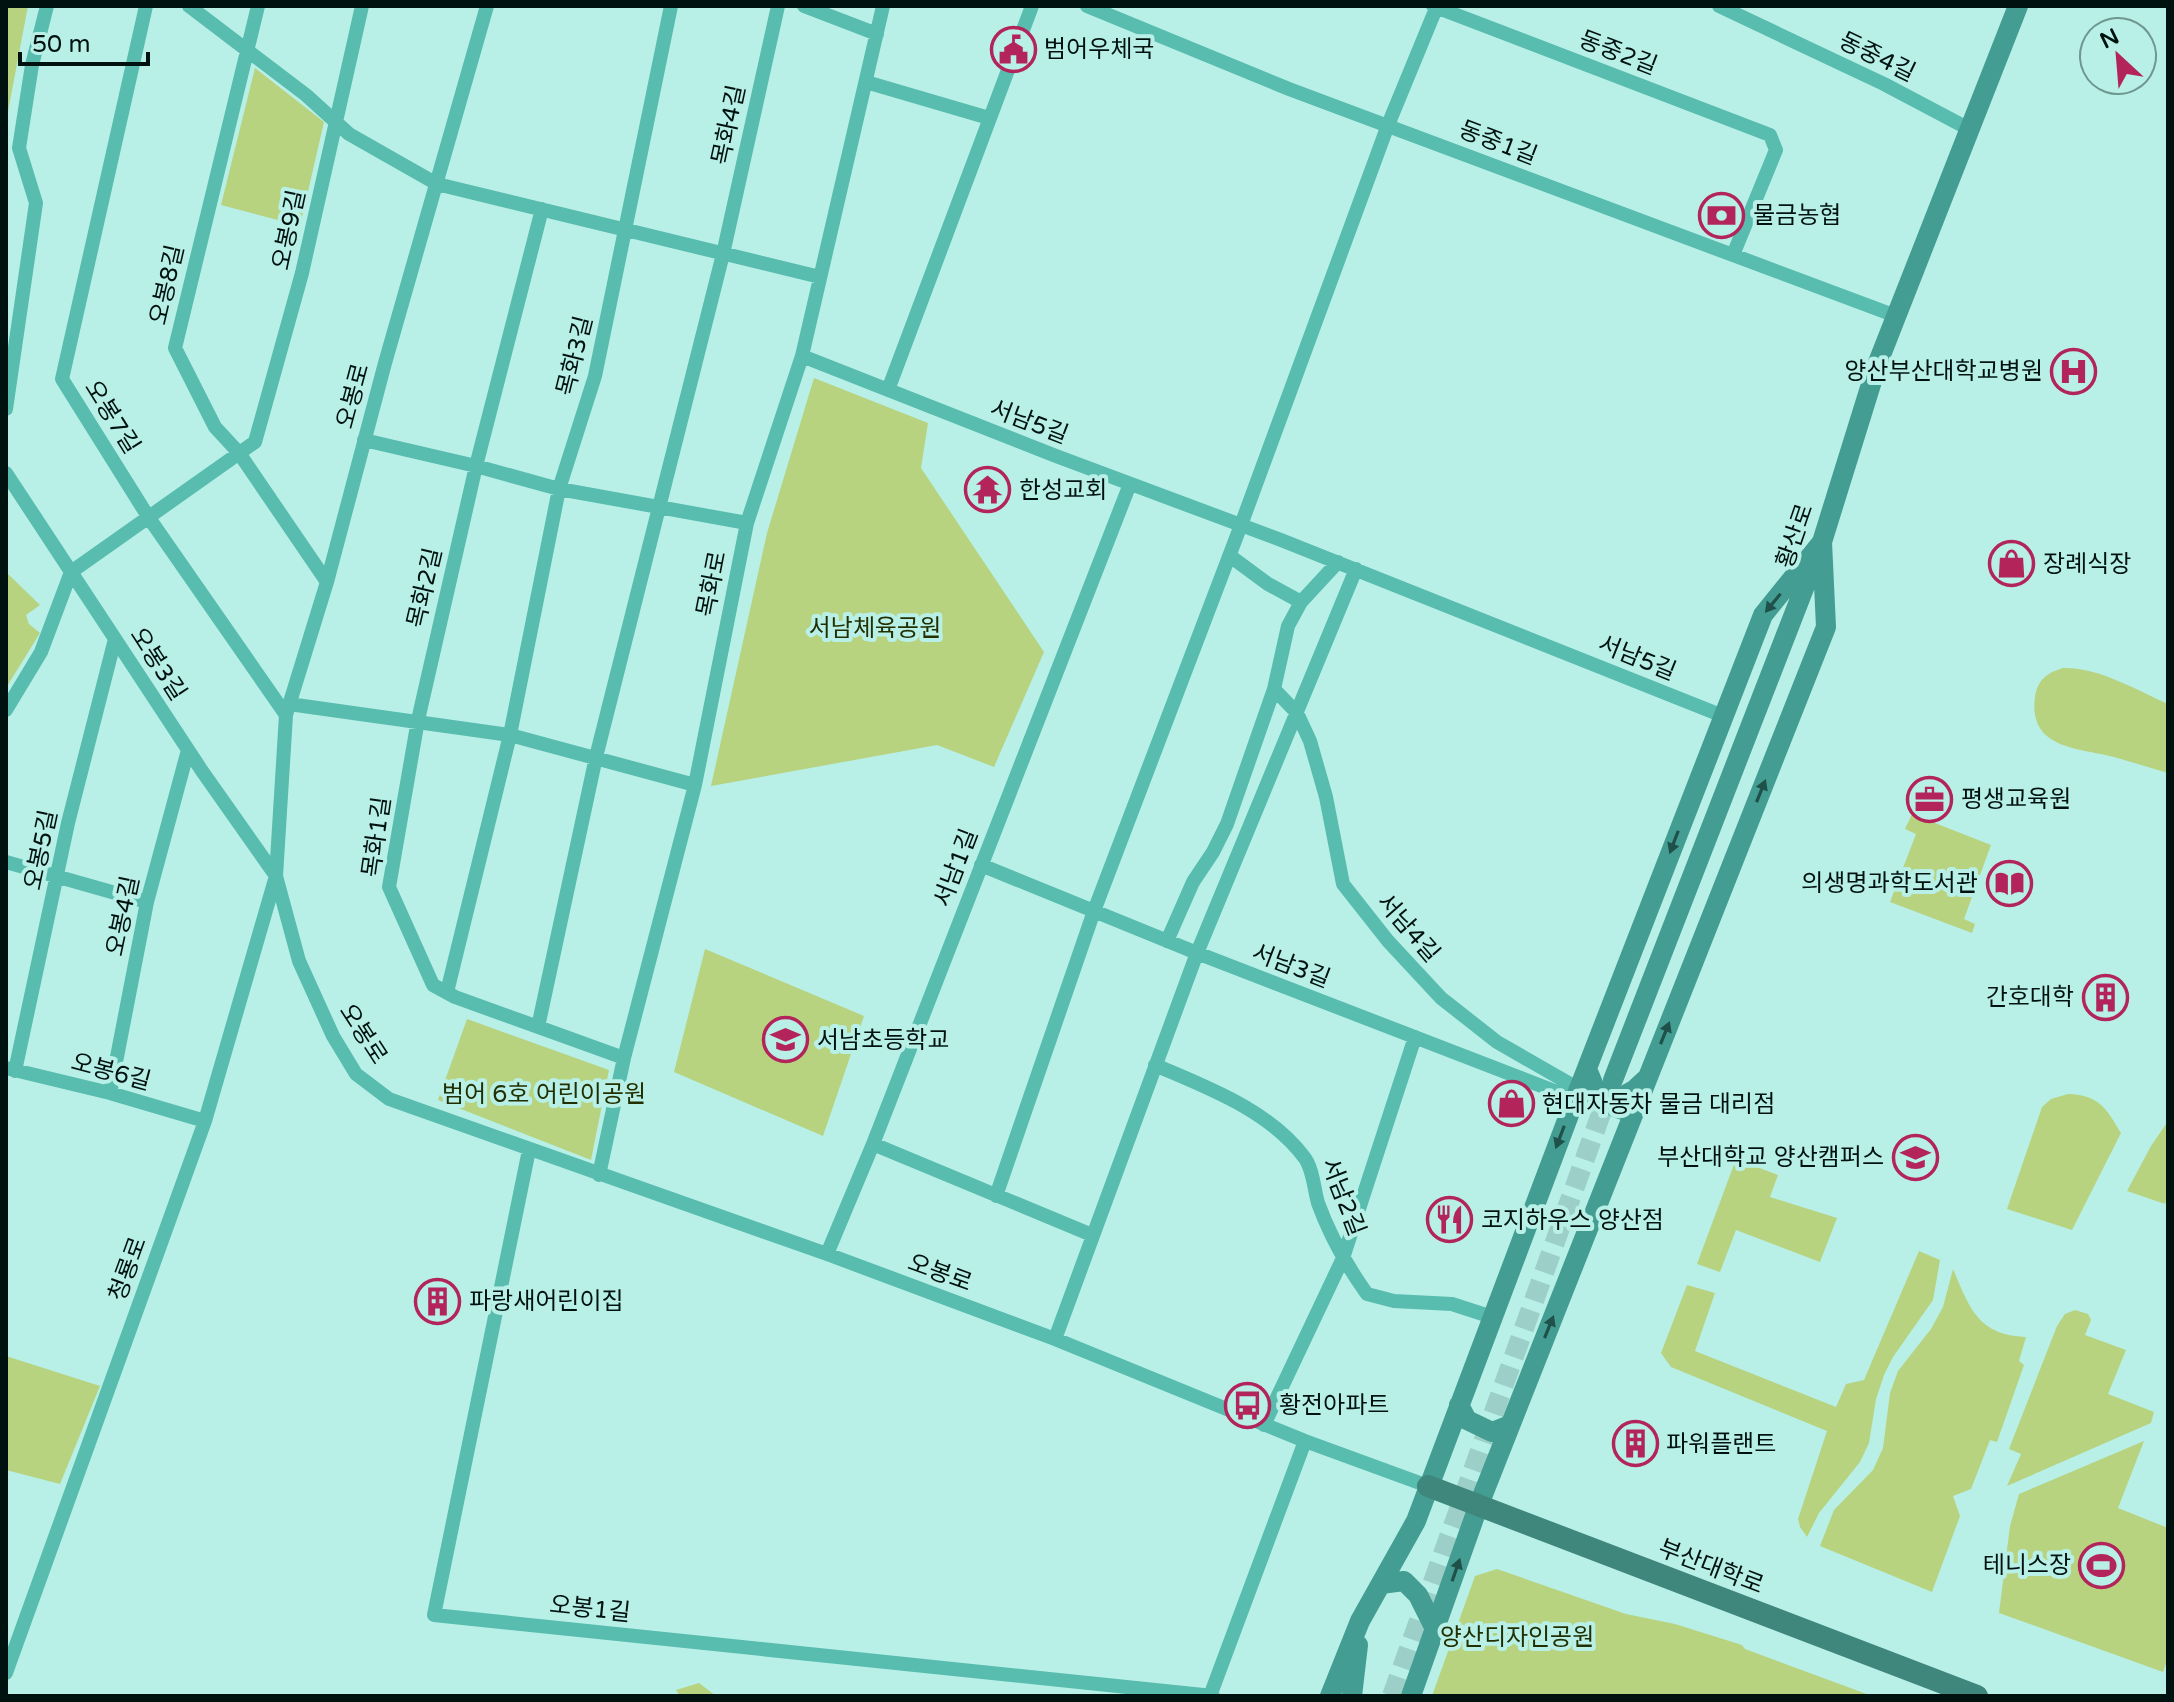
<svg xmlns="http://www.w3.org/2000/svg" width="2174" height="1702" viewBox="0 0 2174 1702" font-family="'Varela Round','Noto Sans KR',sans-serif">
  <rect width="100%" height="100%" fill="#b8f0e7"/>
  <!-- green -->
  <path fill="#b7d380" d="M6 6H28L6 122Z
    M255 68 324 122 300 226 221 205Z
    M814 378 928 423 921 468 1044 652 994 767 937 745 711 786 767 533Z
    M6 572 40 605 26 615 29 624 40 633 6 688Z
    M2063 668C2099 667 2136 690 2168 704V773C2150 768 2132 762 2114 757 2078 748 2028 749 2035 697 2038 679 2047 673 2063 668Z
    M1912 814 1991 845 1964 919 1975 924 1972 933 1890 902 1916 834 1905 829Z
    M705 949 864 1016 823 1136 674 1072Z
    M467 1019 609 1070 591 1160 438 1100Z
    M2068 1094C2099 1095 2106 1108 2121 1133L2072 1230 2007 1209 2042 1107 2051 1099Z
    M2168 1121V1195L2165 1204 2127 1191 2151 1146Z
    M1736 1159 1778 1175 1770 1197 1837 1218 1820 1262 1736 1230 1720 1272 1697 1264Z
    M1919 1251 1940 1260 1933 1300 1893 1357 1884 1375 1876 1399 1869 1443 1860 1462 1819 1513 1807 1537 1800 1527 1798 1519 1827 1431 1671 1367 1661 1353 1687 1285 1715 1293 1695 1351 1836 1407 1846 1384 1864 1380Z
    M1953 1269C1970 1309 1978 1335 2026 1337L2019 1361 2024 1365 1997 1442 1990 1440 1971 1489 1953 1496 1960 1516 1932 1592 1820 1546 1834 1510 1873 1470 1883 1448 1890 1393 1898 1371 1931 1329 1943 1307Z
    M2075 1310 2088 1314 2091 1320 2085 1335 2126 1350 2108 1394 2154 1412 2151 1423 2007 1486 2021 1454 2009 1449 2057 1326 2065 1314Z
    M6 1356 100 1386 60 1484 6 1470Z
    M2144 1441 2118 1508 2168 1528V1658L2163 1672 1999 1613 2010 1526 2019 1494Z
    M1497 1569 1626 1614 1675 1624 1742 1645 1745 1649 1872 1696H1432L1475 1576Z
    M699 1683 716 1696H680L676 1690Z"/>
  <g fill="none" stroke-linecap="round" stroke-linejoin="round">
    <!-- secondary-tunnel -->
    <path stroke="#9ccfc7" stroke-width="20" stroke-dasharray="20 10" stroke-linecap="butt" d="M1392 1696 1611 1086"/>
    <!-- street -->
    <path stroke="#58bcaf" stroke-width="14" d="M146 6 62 379 149 518 286 715
      M189 6 306 95 349 134 437 184 820 277
      M258 6 175 348 215 427 239 453 327 582
      M487 6 385 363 327 582 286 715 276 876 299 961 333 1036 356 1074 389 1099 827 1254 1055 1339 1305 1441 1428 1486
      M804 6 877 34
      M1087 6 1289 89 1896 316
      M1433 6 1770 135 1776 150 1733 255
      M1719 6 1884 84 1971 130
      M866 82 989 118
      M542 209 476 466 418 720 389 887 433 985 455 997 624 1058
      M802 356 1056 456 1281 540 1723 716
      M888 390 1032 6
      M6 409 36 203 19 148 32 65 47 6
      M364 440 476 466 559 489 747 523
      M6 473 202 771 276 876 205 1121 6 1673
      M1230 556 1268 584 1301 602
      M1274 689 1297 713 1310 741 1326 797 1343 884 1388 941 1441 998 1497 1042 1579 1089 1584 1096
      M289 704 510 735 695 785
      M6 710 41 652 71 572 255 442 302 273 362 6
      M6 862 147 902
      M981 865 1197 953 1575 1099H1587L1632 1117
      M1167 941 1193 882 1213 852 1227 824 1274 689 1288 626 1301 602 1338 562
      M447 992 510 735 559 489 595 376 671 6
      M538 1027 596 757 723 254 778 6
      M1155 1065C1206 1087 1269 1110 1304 1157 1313 1168 1314 1189 1318 1203 1330 1236 1347 1266 1367 1294L1394 1301 1452 1304 1492 1317
      M6 1068 110 1093 205 1121
      M15 1071 68 823 115 639
      M110 1093 147 902 188 750
      M873 1144 1092 1235
      M529 1150 434 1615 1213 1696
      M599 1175 624 1058 695 785 747 523 802 356 883 6
      M996 1196 1094 911 1241 525 1388 125 1437 6
      M827 1254 873 1144 1130 484
      M1055 1339 1197 953 1356 569
      M1264 1425 1343 1258 1415 1037
      M1210 1696 1305 1441"/>
    <!-- secondary -->
    <path stroke="#449d92" stroke-width="20" d="M1587 1069 1597 1093 1616 1100 1634 1090 1647 1078
      M1613 1080 1822 542 1877 365 2018 6
      M1459 1405 1467 1420 1492 1432 1510 1425
      M1381 1584 1404 1581 1418 1595 1435 1629
      M1330 1696 1360 1621 1416 1521 1575 1099 1763 615 1822 542
      M1352 1696 1358 1645
      M1411 1696 1478 1507 1826 627 1822 542"/>
    <!-- primary -->
    <path stroke="#3f867c" stroke-width="22" d="M1428 1486 1977 1696"/>
  </g>
  <!-- one-way arrows -->
  <defs><path id="oneway-solid" d="M-6-.8H1V-3.2L6.5 0L1 3.2V.8H-6Z" transform="scale(2)"/></defs>
  <g fill="#1f514a">
    <use href="#oneway-solid" transform="translate(1773 603) rotate(129)"/>
    <use href="#oneway-solid" transform="translate(1761 791) rotate(-68)"/>
    <use href="#oneway-solid" transform="translate(1674 842) rotate(111)"/>
    <use href="#oneway-solid" transform="translate(1665 1033) rotate(-68)"/>
    <use href="#oneway-solid" transform="translate(1560 1137) rotate(111)"/>
    <use href="#oneway-solid" transform="translate(1549 1327) rotate(-68)"/>
    <use href="#oneway-solid" transform="translate(1456 1570) rotate(-71)"/>
  </g>
  <!-- icons -->
  <defs>
    <symbol id="civic-ring" viewBox="-11 -11 22 22"><circle r="9.5" fill="#b8f0e7" stroke="#b3255a" stroke-width="1.5"/><path d="M-.6-6.5H3V-4.5H.6V-3L4-1V1h2V6H-6V1h2V-1L-.6-3ZM-1.2 2.5V6h2.4V2.5Z" fill="#b3255a"/></symbol>
    <symbol id="bank-ring" viewBox="-11 -11 22 22"><circle r="9.5" fill="#b8f0e7" stroke="#b3255a" stroke-width="1.5"/><path d="M-6-4H6V4H-6ZM0-2.3a2.3 2.3 0 1 0 0 4.6a2.3 2.3 0 1 0 0-4.6Z" fill="#b3255a"/></symbol>
    <symbol id="hospital-ring" viewBox="-11 -11 22 22"><circle r="9.5" fill="#b8f0e7" stroke="#b3255a" stroke-width="1.5"/><path d="M-5-5h3v3.5h4V-5h3V5h-3V1.5h-4V5h-3Z" fill="#b3255a"/></symbol>
    <symbol id="temple-ring" viewBox="-11 -11 22 22"><circle r="9.5" fill="#b8f0e7" stroke="#b3255a" stroke-width="1.5"/><path d="M0-6L5-2H3V0L6.5 2.5H4V6H1.5V3h-3V6H-4V2.5H-6.5L-3 0V-2H-5Z" fill="#b3255a"/></symbol>
    <symbol id="shop-ring" viewBox="-11 -11 22 22"><circle r="9.5" fill="#b8f0e7" stroke="#b3255a" stroke-width="1.5"/><path d="M-5-2.5h2.3a2.7 3.5 0 0 1 5.4 0H5L5.5 6h-11ZM-1.5-2.5h3a1.5 2.3 0 0 0-3 0Z" fill="#b3255a"/></symbol>
    <symbol id="office-ring" viewBox="-11 -11 22 22"><circle r="9.5" fill="#b8f0e7" stroke="#b3255a" stroke-width="1.5"/><path d="M-6-3h4V-5.5h4V-3h4V5H-6ZM-1-4.5V-3h2v-1.5ZM-6 0V1H6V0Z" fill="#b3255a"/></symbol>
    <symbol id="library-ring" viewBox="-11 -11 22 22"><circle r="9.5" fill="#b8f0e7" stroke="#b3255a" stroke-width="1.5"/><path d="M-6-4Q-3-5.5-.7-3.5V5Q-3 3-6 4ZM6-4Q3-5.5 .7-3.5V5Q3 3 6 4Z" fill="#b3255a"/></symbol>
    <symbol id="building-ring" viewBox="-11 -11 22 22"><circle r="9.5" fill="#b8f0e7" stroke="#b3255a" stroke-width="1.5"/><path d="M-4-6H4V6H1V3H-1V6H-4ZM-2.5-4.3h1.7v1.8h-1.7ZM.8-4.3h1.7v1.8H.8ZM-2.5-1h1.7V.8h-1.7ZM.8-1h1.7V.8H.8Z" fill="#b3255a"/></symbol>
    <symbol id="school-ring" viewBox="-11 -11 22 22"><circle r="9.5" fill="#b8f0e7" stroke="#b3255a" stroke-width="1.5"/><path d="M0-5L7-2L0 1L-7-2ZM-4 1L0 2.5L4 1V4Q0 6-4 4Z" fill="#b3255a"/></symbol>
    <symbol id="university-ring" viewBox="-11 -11 22 22"><circle r="9.5" fill="#b8f0e7" stroke="#b3255a" stroke-width="1.5"/><path d="M0-5L7-2L0 1L-7-2ZM-4 1L0 2.5L4 1V4Q0 6-4 4Z" fill="#b3255a"/></symbol>
    <symbol id="restaurant-ring" viewBox="-11 -11 22 22"><circle r="9.5" fill="#b8f0e7" stroke="#b3255a" stroke-width="1.5"/><path d="M-5-6h1v4h1v-4h1v4h1v-4h1v5L-1.5 .5V6h-2V.5L-5-1ZM5-6V6H3V1.5H1.5Q1.5-4 5-6Z" fill="#b3255a"/></symbol>
    <symbol id="bus-ring" viewBox="-11 -11 22 22"><circle r="9.5" fill="#b8f0e7" stroke="#b3255a" stroke-width="1.5"/><path d="M-5-6H5V4H4V6H2V4H-2V6H-4V4H-5ZM-3.5-4V0h7V-4ZM-3.5 1.2v1.5H-2V1.2ZM2 1.2v1.5H3.5V1.2Z" fill="#b3255a"/></symbol>
    <symbol id="stadium-ring" viewBox="-11 -11 22 22"><circle r="9.5" fill="#b8f0e7" stroke="#b3255a" stroke-width="1.5"/><path d="M0-5a6.5 5 0 1 0 0 10a6.5 5 0 1 0 0-10ZM-3.5-1.8h7v3.6h-7Z" fill="#b3255a"/></symbol>
  </defs>
  <g fill-rule="evenodd">
    <use href="#civic-ring" x="988" y="24" width="51" height="51"/>
    <use href="#bank-ring" x="1696" y="190" width="51" height="51"/>
    <use href="#hospital-ring" x="2048" y="346" width="51" height="51"/>
    <use href="#temple-ring" x="962" y="464" width="51" height="51"/>
    <use href="#shop-ring" x="1986" y="538" width="51" height="51"/>
    <use href="#office-ring" x="1904" y="774" width="51" height="51"/>
    <use href="#library-ring" x="1984" y="858" width="51" height="51"/>
    <use href="#building-ring" x="2080" y="972" width="51" height="51"/>
    <use href="#school-ring" x="760" y="1014" width="51" height="51"/>
    <use href="#shop-ring" x="1486" y="1078" width="51" height="51"/>
    <use href="#university-ring" x="1890" y="1132" width="51" height="51"/>
    <use href="#restaurant-ring" x="1424" y="1194" width="51" height="51"/>
    <use href="#building-ring" x="412" y="1276" width="51" height="51"/>
    <use href="#bus-ring" x="1222" y="1380" width="51" height="51"/>
    <use href="#building-ring" x="1610" y="1418" width="51" height="51"/>
    <use href="#stadium-ring" x="2076" y="1540" width="51" height="51"/>
  </g>
  <g text-anchor="middle" dominant-baseline="central" stroke-width="8" stroke-linejoin="round" paint-order="stroke">
    <!-- poi labels -->
    <g font-size="24" fill="#00120f" stroke="#b8f0e7" text-anchor="start">
      <text x="1044" y="49">범어우체국</text>
      <text x="1753" y="215">물금농협</text>
      <text x="2043" y="371" text-anchor="end">양산부산대학교병원</text>
      <text x="1019" y="490">한성교회</text>
      <text x="2043" y="564">장례식장</text>
      <text x="1961" y="799">평생교육원</text>
      <text x="1978" y="883" text-anchor="end">의생명과학도서관</text>
      <text x="2074" y="997" text-anchor="end">간호대학</text>
      <text x="817" y="1040">서남초등학교</text>
      <text x="1542" y="1104">현대자동차 물금 대리점</text>
      <text x="1884" y="1157" text-anchor="end">부산대학교 양산캠퍼스</text>
      <text x="1481" y="1220">코지하우스 양산점</text>
      <text x="469" y="1301">파랑새어린이집</text>
      <text x="1279" y="1405">황전아파트</text>
      <text x="1666" y="1444">파워플랜트</text>
      <text x="2071" y="1565" text-anchor="end">테니스장</text>
    </g>
    <!-- street labels -->
    <g font-size="24" fill="#00120f" stroke="#b8f0e7">
      <text transform="translate(1618 53) rotate(21)">동중2길</text>
      <text transform="translate(1877 57) rotate(26)">동중4길</text>
      <text transform="translate(729 125) rotate(-78)">목화4길</text>
      <text transform="translate(1498 143) rotate(21)">동중1길</text>
      <text transform="translate(289 230) rotate(-78)">오봉9길</text>
      <text transform="translate(167 285) rotate(-77)">오봉8길</text>
      <text transform="translate(575 356) rotate(-76)">목화3길</text>
      <text transform="translate(353 396) rotate(-75)">오봉로</text>
      <text transform="translate(112 417) rotate(58)">오봉7길</text>
      <text transform="translate(1029 422) rotate(21)">서남5길</text>
      <text transform="translate(1795 536) rotate(-71)">황산로</text>
      <text transform="translate(712 584) rotate(-79)">목화로</text>
      <text transform="translate(425 588) rotate(-77)">목화2길</text>
      <text transform="translate(1637 658) rotate(22)">서남5길</text>
      <text transform="translate(158 664) rotate(57)">오봉3길</text>
      <text transform="translate(377 837) rotate(-82)">목화1길</text>
      <text transform="translate(41 850) rotate(-78)">오봉5길</text>
      <text transform="translate(956 868) rotate(-69)">서남1길</text>
      <text transform="translate(123 916) rotate(-78)">오봉4길</text>
      <text transform="translate(1408 928) rotate(49)">서남4길</text>
      <text transform="translate(1291 966) rotate(21)">서남3길</text>
      <text transform="translate(363 1034) rotate(57)">오봉로</text>
      <text transform="translate(111 1072) rotate(15)">오봉6길</text>
      <text transform="translate(1343 1197) rotate(69)">서남2길</text>
      <text transform="translate(128 1269) rotate(-70)">청룡로</text>
      <text transform="translate(940 1273) rotate(20)">오봉로</text>
      <text transform="translate(1711 1567) rotate(21)">부산대학로</text>
      <text transform="translate(590 1609) rotate(6)">오봉1길</text>
    </g>
    <!-- park labels -->
    <g font-size="24" fill="#222f00" stroke="#b8f0e7">
      <text x="875" y="628">서남체육공원</text>
      <text x="544" y="1094">범어 6호 어린이공원</text>
      <text x="1517" y="1637">양산디자인공원</text>
    </g>
  </g>
  <!-- border -->
  <rect width="2174" height="1702" fill="none" stroke="#00120f" stroke-width="16"/>
  <!-- north arrow -->
  <g transform="translate(2118 56) rotate(334)"><circle r="38" fill="#b8f0e7" stroke="#6e9791" stroke-width="2"/>
  <path d="M0-6L14 30L0 20L-14 30Z" fill="#b3255a"/>
  <text y="-12" font-size="22" font-weight="bold" text-anchor="middle" fill="#00120f">N</text>
  </g>
  <!-- scale -->
  <path d="M20 52v12h128v-12" fill="none" stroke="#00120f" stroke-width="4"/>
  <text x="32" y="52" font-size="24" fill="#00120f" stroke="#b8f0e7" stroke-width="6" paint-order="stroke">50 m</text>
</svg>
